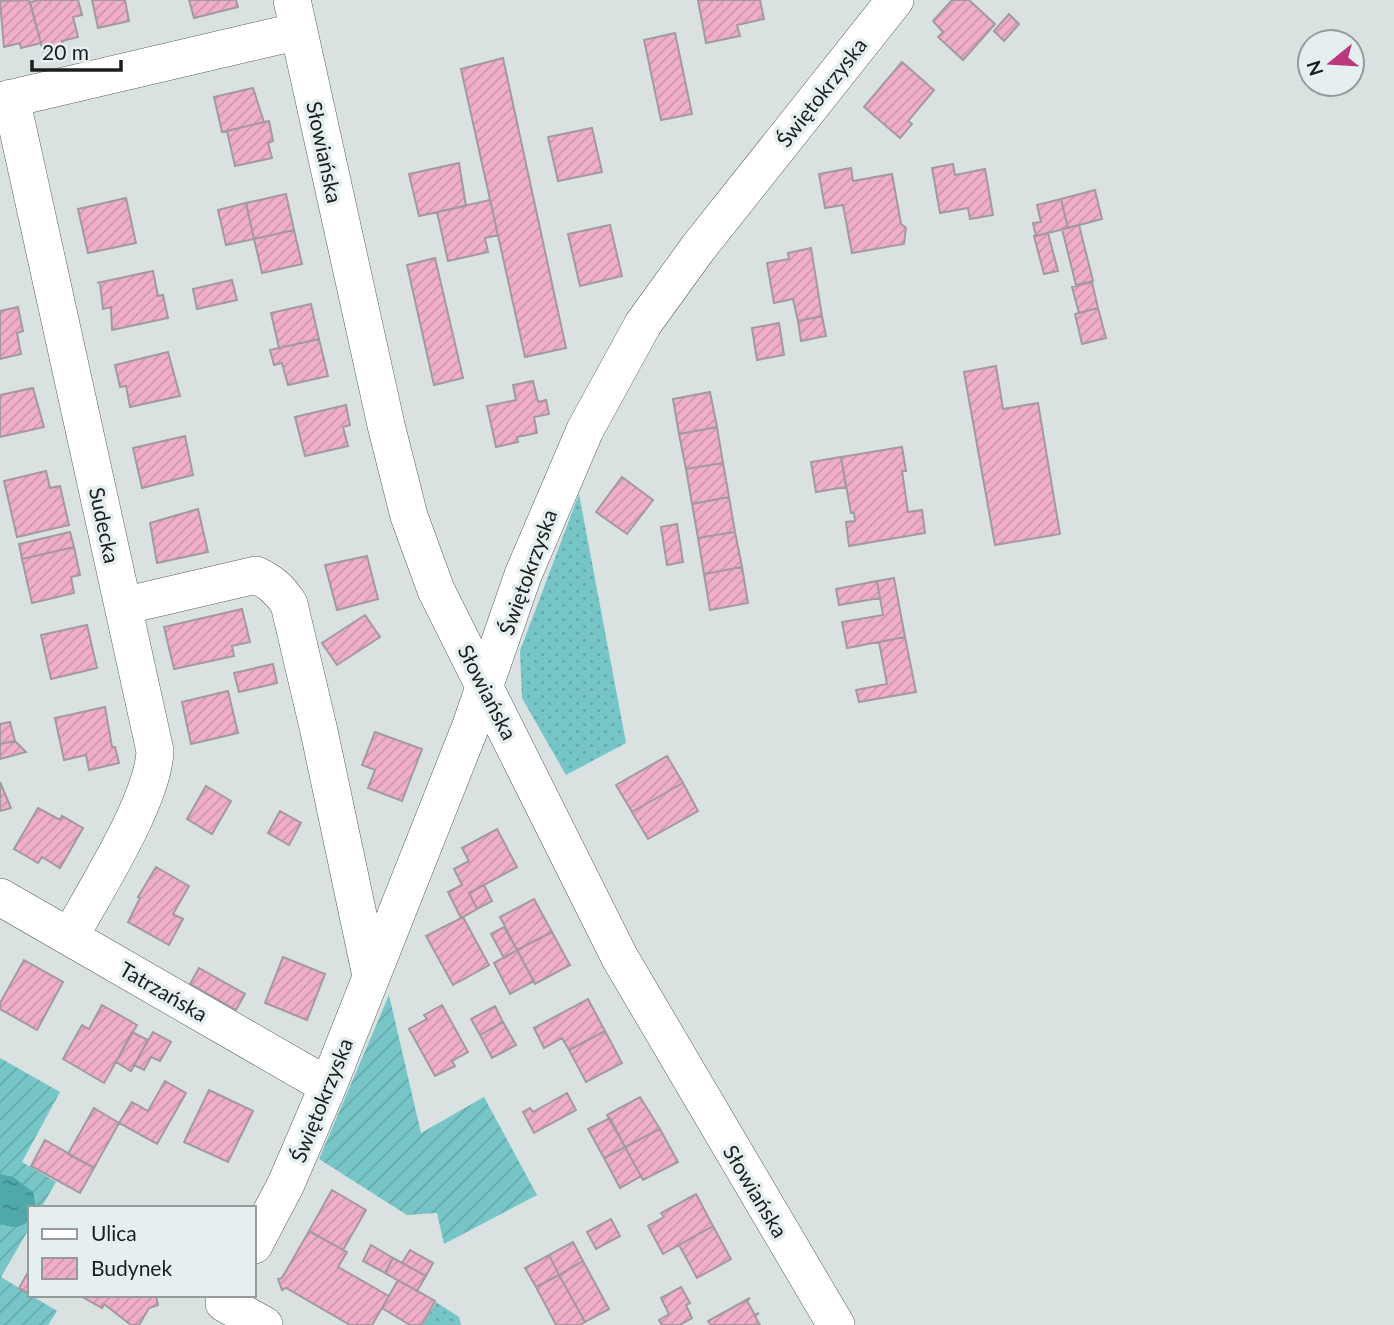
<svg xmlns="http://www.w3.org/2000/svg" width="1394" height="1325" viewBox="0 0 1394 1325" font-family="Lato,sans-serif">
  <defs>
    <pattern id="grass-dots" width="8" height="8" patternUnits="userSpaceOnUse" patternTransform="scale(1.75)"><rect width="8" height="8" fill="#76c6c7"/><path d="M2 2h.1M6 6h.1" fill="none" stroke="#6aa" stroke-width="1.8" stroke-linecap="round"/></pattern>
    <pattern id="garden-furrows" width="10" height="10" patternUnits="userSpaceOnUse" patternTransform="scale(1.75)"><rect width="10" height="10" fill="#76c6c7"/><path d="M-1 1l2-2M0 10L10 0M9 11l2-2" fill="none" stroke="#6aa"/></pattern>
    <pattern id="water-ripples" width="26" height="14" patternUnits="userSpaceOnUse" patternTransform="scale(1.75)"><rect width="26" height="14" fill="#4fa8a9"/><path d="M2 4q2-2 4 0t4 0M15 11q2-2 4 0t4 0" fill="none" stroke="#418889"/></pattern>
    <pattern id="building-hatch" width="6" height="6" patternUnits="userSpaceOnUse" patternTransform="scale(1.75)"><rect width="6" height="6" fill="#f0aecb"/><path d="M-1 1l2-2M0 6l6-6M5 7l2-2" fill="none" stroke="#cd95ae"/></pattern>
  </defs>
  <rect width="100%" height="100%" fill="#d9e1e1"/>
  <!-- grass -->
  <path fill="url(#grass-dots)" d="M579 494 626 743 566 775 522 698 520 651Z
    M436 1302 459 1317 461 1325H423Z"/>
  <!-- garden -->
  <path fill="url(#garden-furrows)" d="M389 995 421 1133 484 1097 537 1195 444 1244 437 1213 407 1215 319 1159Z
    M0 1058 60 1092 22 1162 56 1182 41 1208H30V1227L1 1277 57 1311 48 1325H0Z"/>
  <!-- water -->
  <path fill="url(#water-ripples)" d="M0 1174 13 1177 33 1192 36 1208H30V1220C20 1228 11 1229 0 1223Z"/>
  <!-- building -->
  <path fill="url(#building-hatch)" stroke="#a29a9d" stroke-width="2" d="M29 0 41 43 21 48 20 43 4 47 0 1Z
    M39 0H78L82 15 73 17 78 37 62 41 63 46 43 51 30 2Z
    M92 0H125L129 21 98 28Z
    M189 0H236L238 7 194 18Z
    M698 0H760L764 19 737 25 740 36 706 43Z
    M952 0H969L995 24 963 60 938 37 943 32 933 21Z
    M1009 14 1019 24 1004 41 994 31Z
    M675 33 692 114 661 120 644 40Z
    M503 58 566 348 525 357 461 69Z
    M902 62 934 90 908 121 912 124 900 138 864 107Z
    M253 88 264 122 222 132 214 97Z
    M269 121 273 141 268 143 272 158 235 166 227 131Z
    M592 128 602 172 558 181 548 137Z
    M459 163 466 206 419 216 409 174Z
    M953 164 955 175 985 169 993 215 970 219 968 208 940 213 932 168Z
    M851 168 853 181 892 174 901 224 906 228 904 244 852 253 843 205 825 208 819 174Z
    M1095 190 1102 219 1068 228 1061 199Z
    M286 194 294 230 254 239 246 203Z
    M126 198 136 243 88 253 78 209Z
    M1061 199 1068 228 1036 236 1033 223 1041 222 1037 205Z
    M490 200 498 235 485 238 488 252 448 261 437 212Z
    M246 203 254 239 226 245 218 210Z
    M610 225 622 276 580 286 568 234Z
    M1079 225 1093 281 1076 285 1062 229Z
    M294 230 302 264 262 273 254 239Z
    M1048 233 1058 271 1044 274 1034 236Z
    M811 248 822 316 798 321 793 299 774 303 767 263 789 259 788 253Z
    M435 258 463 378 434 385 407 265Z
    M153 271 158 296 163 295 168 318 112 330 111 307 103 309 100 283H97Z
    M232 280 237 300 197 309 193 289Z
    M1092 282 1098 308 1079 313 1072 287Z
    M311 304 319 339 279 348 271 313Z
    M18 307 23 331 17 333 21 354 0 359V311Z
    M1098 308 1106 338 1082 344 1075 314Z
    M822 316 826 336 801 341 798 321Z
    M779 323 784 355 757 360 752 328Z
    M319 339 328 376 288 385 282 363 274 365 270 350Z
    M168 352 180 396 130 407 126 386 120 387 115 365Z
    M996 366 1003 409 1038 403 1060 534 995 545 964 372Z
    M533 381 538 402 546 400 549 414 534 417 537 433 517 437 518 442 496 447 487 406 516 400 513 385Z
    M33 388 44 427 0 437V395Z
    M710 392 717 427 679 434 673 399Z
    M346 405 350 425 343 427 348 446 305 456 295 417Z
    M717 427 723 463 686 469 679 434Z
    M185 436 193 475 142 488 133 448Z
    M902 447 906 471H902L908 512 922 510 925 533 849 546 846 522 855 521 854 513H851L841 457Z
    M841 457 846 487 816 492 811 462Z
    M723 463 729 497 692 504 686 469Z
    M46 471 50 488 60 486 69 525 17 537 4 481Z
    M622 477 653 500 627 534 596 512Z
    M729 497 735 532 698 538 692 504Z
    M198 509 208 552 157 563 150 523Z
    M677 524 683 562 667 565 661 527Z
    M70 532 74 547 22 559 19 544Z
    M735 532 742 567 704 574 698 538Z
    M74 547 80 575 71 577 74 593 32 603 22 559Z
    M367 556 378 599 337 610 325 565Z
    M742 567 748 603 710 610 704 574Z
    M894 578 905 637 847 648 842 622 883 615 877 581Z
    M877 581 880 598 839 605 836 589Z
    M242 609 250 642 232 646 234 656 174 669 164 627Z
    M365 615 380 637 337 665 322 643Z
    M87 625 97 668 51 679 41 635Z
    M905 637 916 692 859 702 856 690 887 684 879 642Z
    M273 664 277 683 239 692 234 673Z
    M228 691 238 733 191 744 182 702Z
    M105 707 112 747H115L119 763 89 770 86 755 64 760 55 718Z
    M10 722 15 741 0 744V724Z
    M375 732 422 749 402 801 368 788 375 770 362 765Z
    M15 741 26 752 0 759V744Z
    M667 756 683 783 632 812 616 785Z
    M0 782 11 808 0 811Z
    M683 783 698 811 648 839 632 812Z
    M206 786 231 801 212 834 187 819Z
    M38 808 60 820 62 816 83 828 60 868 42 857 38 863 14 849Z
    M280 811 301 823 289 845 268 833Z
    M497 829 517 867 469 893 477 909 461 918 448 892 462 885 454 869 469 861 462 848Z
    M156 867 189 886 173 914 183 919 169 945 128 922 140 898 138 897Z
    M484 885 492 901 477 909 469 893Z
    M534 899 552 932 517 950 500 917Z
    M463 917 489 965 453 985 426 936Z
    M504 927 517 950 504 958 491 934Z
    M552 932 570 965 535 984 517 950Z
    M517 950 534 981 510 994 494 963Z
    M283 957 325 974 307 1020 265 1003Z
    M24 960 63 982 37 1030 0 1009V1003Z
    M199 968 245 994 236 1010 190 984Z
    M588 999 605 1031 569 1050 562 1038 544 1048 534 1028Z
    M102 1005 137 1025 104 1083 63 1059 82 1025 89 1029Z
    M442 1005 468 1052 452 1061 455 1066 435 1076 409 1029 427 1019 424 1015Z
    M495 1006 503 1022 480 1035 471 1019Z
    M503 1022 516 1045 492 1058 480 1035Z
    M605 1031 622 1063 586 1082 569 1050Z
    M132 1032 148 1040 131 1071 116 1062Z
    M153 1032 171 1042 160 1061 151 1057 144 1070 134 1065Z
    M165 1081 186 1093 157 1144 119 1123 132 1102 148 1111Z
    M209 1090 253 1111 228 1162 184 1142Z
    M567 1093 576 1110 534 1133 523 1112 530 1108 533 1112Z
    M640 1097 660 1129 625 1147 607 1115Z
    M94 1108 119 1123 94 1168 68 1154Z
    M610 1118 625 1147 604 1158 588 1129Z
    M660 1129 678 1162 643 1180 625 1147Z
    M45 1140 94 1168 80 1193 31 1166Z
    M625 1147 641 1176 620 1188 604 1158Z
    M332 1190 366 1210 343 1250 309 1231Z
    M696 1194 713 1226 663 1254 648 1226 664 1217 661 1213Z
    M611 1219 620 1236 596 1249 587 1232Z
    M713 1226 731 1259 697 1278 679 1245Z
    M309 1231 347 1252 338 1267 389 1296 372 1325H350L286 1288 282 1290 278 1279 282 1278Z
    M573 1242 583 1261 559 1275 549 1255Z
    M371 1245 393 1258 385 1273 363 1261Z
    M410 1250 433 1263 426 1276 402 1263Z
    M549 1255 559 1275 536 1287 525 1268Z
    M393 1258 426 1276 417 1291 385 1273Z
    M583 1261 609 1309 585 1322 559 1275Z
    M30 1269V1294L19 1288Z
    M559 1275 585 1322 580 1325H556L536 1287Z
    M398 1280 435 1301 422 1325H410L382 1308Z
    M681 1287 690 1303 686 1305 692 1318 680 1325H662L659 1320 669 1314 661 1298Z
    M79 1295H156L158 1305 149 1308 139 1325H131L104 1304 102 1308Z
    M750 1298 747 1301 755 1315 759 1313 755 1316 760 1325H711L708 1321Z"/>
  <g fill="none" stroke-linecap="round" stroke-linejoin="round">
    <defs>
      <path id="minor" d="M292 0 386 425 409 516 436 590 620 958 836 1325
        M11 98 155 751C153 801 95 890 70 937
        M0 101 299 31
        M123 606 256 575C271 582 280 590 289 604L319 731 371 976
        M0 897 328 1086
        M254 1245 286 1184 328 1086 470 728 523 575 585 430 643 324 698 248 895 0
        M224 1303 264 1325"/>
    </defs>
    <!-- minor casing -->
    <use href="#minor" stroke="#5a6161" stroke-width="38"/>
    <!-- minor -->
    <use href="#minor" stroke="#fff" stroke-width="37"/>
  </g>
  <g text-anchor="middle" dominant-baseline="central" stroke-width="7" stroke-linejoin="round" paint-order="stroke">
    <!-- street labels -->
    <g font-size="21" fill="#1b1e1e" stroke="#e6efef">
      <text transform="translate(821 92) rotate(-52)">Świętokrzyska</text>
      <text transform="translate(325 152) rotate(78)">Słowiańska</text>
      <text transform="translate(105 525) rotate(78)">Sudecka</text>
      <text transform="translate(527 572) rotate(-70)">Świętokrzyska</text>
      <text transform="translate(488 692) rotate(63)">Słowiańska</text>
      <text transform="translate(164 991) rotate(30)">Tatrzańska</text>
      <text transform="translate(321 1100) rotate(-68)">Świętokrzyska</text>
      <text transform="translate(756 1191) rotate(59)">Słowiańska</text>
    </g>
  </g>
  <!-- legend -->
  <rect x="28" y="1206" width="228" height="91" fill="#e6efef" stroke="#959b9b" stroke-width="2"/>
  <rect x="42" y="1229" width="35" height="10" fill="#ffffff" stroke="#959b9b" stroke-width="2"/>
  <text x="91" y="1241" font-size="21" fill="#1b1e1e">Ulica</text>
  <rect x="42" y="1258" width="35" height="21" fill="url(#building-hatch)" stroke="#959b9b" stroke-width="2"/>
  <text x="91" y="1276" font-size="21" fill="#1b1e1e">Budynek</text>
  <!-- north arrow -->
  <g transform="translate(1331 63) rotate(252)"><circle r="33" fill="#e6efef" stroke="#959b9b" stroke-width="2"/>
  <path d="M0-5L12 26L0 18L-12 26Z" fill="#bb377e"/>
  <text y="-10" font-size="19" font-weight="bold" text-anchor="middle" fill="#1b1e1e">N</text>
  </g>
  <!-- scale -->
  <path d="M32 60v10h89v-10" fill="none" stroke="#1b1e1e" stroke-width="3.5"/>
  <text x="42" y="60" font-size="21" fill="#1b1e1e" stroke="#e6efef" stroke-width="5" paint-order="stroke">20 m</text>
</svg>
